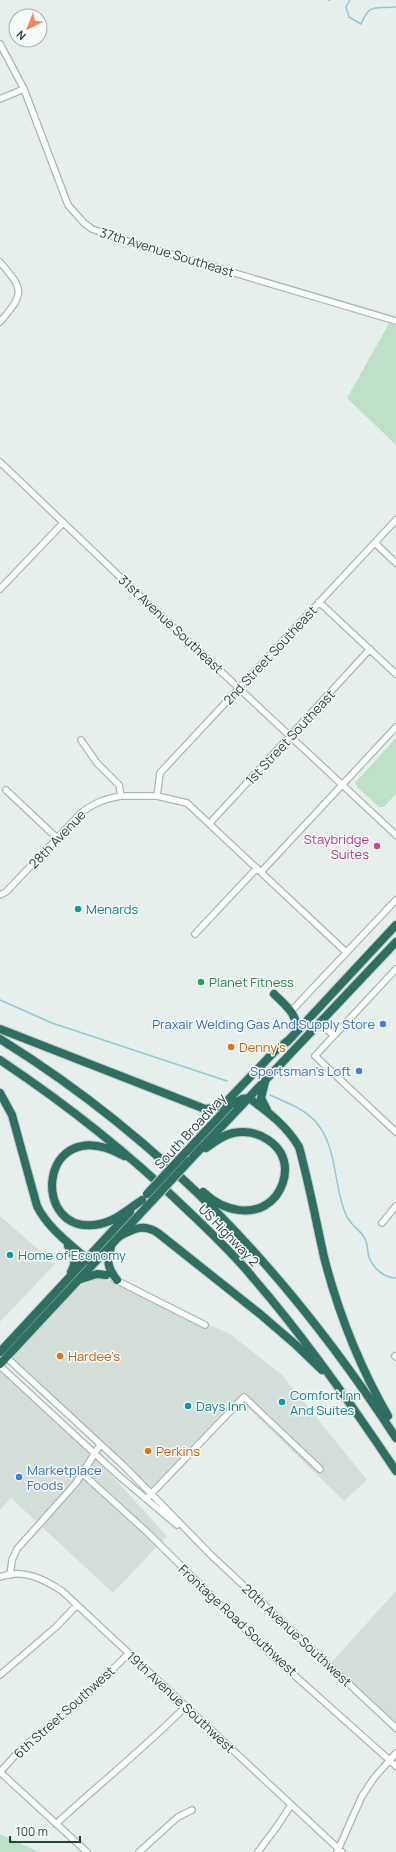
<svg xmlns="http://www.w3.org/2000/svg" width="396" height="1852" viewBox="0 0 396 1852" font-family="Manrope,sans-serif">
  <rect width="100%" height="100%" fill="#e6efeb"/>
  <!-- built -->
  <path fill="#d4dfda" d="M0 1216 55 1264 0 1322Z
    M98 1278 113 1282 230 1334 282 1375 367 1480 344 1501 243 1403 156 1495 10 1357 77 1287Z
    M0 1371 100 1463 167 1536 113 1593 11 1498 0 1510Z
    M396 1591V1728L329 1665Z"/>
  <!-- green -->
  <path fill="#bfe0c8" d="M391 320 396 321V445L347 398Z
    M396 738V794L384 807H379L357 787 355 783Z
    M0 1834 39 1852H0Z"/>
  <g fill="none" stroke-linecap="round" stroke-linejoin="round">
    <!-- stream -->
    <path stroke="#8ec9d4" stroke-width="1.5" d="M328 0H330
      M350 0 346 7 349 17 361 24C370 2 376 9 396 7
      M0 1000 52 1023 227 1081
      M270 1095C285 1102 303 1108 315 1121 338 1146 333 1186 346 1215 350 1225 361 1230 365 1239 368 1244 367 1251 369 1257 373 1268 384 1278 396 1278"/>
    <defs>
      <path id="minor" d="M0 44 24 89 68 205 84 223 92 229 127 241 396 321
        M0 99 24 89
        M0 262C24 290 25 293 0 322
        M0 462 141 597 396 835
        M375 543 396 563
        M0 589 63 523
        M319 602 396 674
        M81 740 97 763 119 785 121 796H157L187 803 346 952
        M6 790 57 838
        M157 796 160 773 396 520
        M209 824 370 649
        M261 872 396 727
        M0 895 6 892 81 813C94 803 104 799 121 796
        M195 934 257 868
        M396 969 315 1056 396 1132
        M295 1007 396 900
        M309 1018 334 1035
        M382 1223 396 1206
        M114 1279 205 1325
        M5 1356 125 1467 212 1556 396 1728
        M395 1356 396 1357
        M0 1366 119 1476 177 1525
        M82 1473 148 1533 265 1649 396 1766
        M148 1497 244 1397 320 1469
        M10 1575 12 1560 17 1549 76 1483 100 1445
        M0 1577C22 1568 44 1579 62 1591L342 1852
        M0 1675 56 1627 77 1605
        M0 1772 21 1749 87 1695 129 1653
        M0 1772 87 1852
        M56 1824C99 1784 145 1748 186 1706
        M139 1852 178 1817 192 1810
        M258 1852 278 1825 291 1805
        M337 1852 362 1796 374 1778 396 1753"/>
      <path id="highway" d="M274 994C285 1005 299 1015 296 1032
        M0 1029 205 1109 214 1108 227 1101 275 1051 291 1038
        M0 1039C166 1142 290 1275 396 1438
        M287 1042 396 925
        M0 1060C66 1104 127 1152 184 1207 208 1230 233 1253 254 1279 306 1339 352 1405 396 1471
        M265 1082 261 1098 267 1110
        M0 1093 12 1115 37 1206C49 1230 71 1244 90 1262
        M228 1106 242 1099 249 1098C268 1112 287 1126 299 1147 309 1183 316 1221 324 1257 338 1312 360 1367 388 1416
        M186 1152 232 1103
        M124 1156C38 1108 28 1239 100 1224 115 1221 129 1209 142 1200
        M189 1161 396 942
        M203 1192C223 1211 256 1220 276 1196 281 1189 285 1180 285 1170 285 1144 257 1128 233 1133 223 1135 214 1142 206 1148
        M118 1237C133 1229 143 1223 158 1233L260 1314 296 1345 322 1370
        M68 1246C75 1256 77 1261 71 1272
        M111 1247C106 1261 108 1269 117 1280
        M81 1279 97 1274 106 1275
        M0 1352 130 1212
        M0 1364 153 1200"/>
    </defs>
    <!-- minor casing -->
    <use href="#minor" stroke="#a8b8b2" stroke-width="8"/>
    <!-- highway casing -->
    <use href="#highway" stroke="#c2cac8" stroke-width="10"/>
    <!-- minor -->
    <use href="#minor" stroke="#fff" stroke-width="5.5"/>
    <!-- highway -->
    <use href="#highway" stroke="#2f6f62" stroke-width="8"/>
    <defs>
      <path id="highway-bridge" d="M147 1194 186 1152
        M153 1200 189 1161"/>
    </defs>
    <!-- highway-bridge casing -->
    <use href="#highway-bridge" stroke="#c2cac8" stroke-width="10" stroke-linecap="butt"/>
    <!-- highway-bridge -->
    <use href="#highway-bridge" stroke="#2f6f62" stroke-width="8"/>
  </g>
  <!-- markers -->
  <circle fill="#d1479c" stroke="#f7fbf9" stroke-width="1.5" cx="377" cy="846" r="4"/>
  <g fill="#0f9aa8" stroke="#f7fbf9" stroke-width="1.5">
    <circle cx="78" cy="909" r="4"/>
    <circle cx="10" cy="1255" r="4"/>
    <circle cx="282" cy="1402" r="4"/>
    <circle cx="188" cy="1406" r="4"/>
  </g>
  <circle fill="#2e9e5b" stroke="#f7fbf9" stroke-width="1.5" cx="201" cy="982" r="4"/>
  <g fill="#3f7fe0" stroke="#f7fbf9" stroke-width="1.5">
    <circle cx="383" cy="1024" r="4"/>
    <circle cx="359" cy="1071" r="4"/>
    <circle cx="19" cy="1477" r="4"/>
  </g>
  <g fill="#e8710a" stroke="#f7fbf9" stroke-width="1.5">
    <circle cx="231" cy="1047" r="4"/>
    <circle cx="60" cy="1356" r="4"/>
    <circle cx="148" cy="1451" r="4"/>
  </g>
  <g text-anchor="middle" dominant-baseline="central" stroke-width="3" stroke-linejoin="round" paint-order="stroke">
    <!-- street labels -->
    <g font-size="13" fill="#24423a" stroke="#f7fbf9">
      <text transform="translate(167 252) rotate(17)">37th Avenue Southeast</text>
      <text transform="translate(171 624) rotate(43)">31st Avenue Southeast</text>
      <text transform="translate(270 655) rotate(-47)">2nd Street Southeast</text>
      <text transform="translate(290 737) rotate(-47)">1st Street Southeast</text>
      <text transform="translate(57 839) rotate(-46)">28th Avenue</text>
      <text transform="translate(190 1131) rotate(-47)">South Broadway</text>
      <text transform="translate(229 1235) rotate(46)">US Highway 2</text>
      <text transform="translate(238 1620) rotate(43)">Frontage Road Southwest</text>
      <text transform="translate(297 1635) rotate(43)">20th Avenue Southwest</text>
      <text transform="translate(181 1702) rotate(43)">19th Avenue Southwest</text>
      <text transform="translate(64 1712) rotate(-42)">6th Street Southwest</text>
    </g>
    <!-- hotel labels -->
    <g font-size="13" fill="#b23c85" stroke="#f7fbf9" text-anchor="end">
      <text x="369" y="839">Staybridge<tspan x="369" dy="15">Suites</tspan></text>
    </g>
    <!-- culture labels -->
    <g font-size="13" fill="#0d838f" stroke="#f7fbf9" text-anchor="start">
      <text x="86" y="909">Menards</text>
      <text x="18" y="1255">Home of Economy</text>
      <text x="290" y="1395">Comfort Inn<tspan x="290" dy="15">And Suites</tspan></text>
      <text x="196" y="1406">Days Inn</text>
    </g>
    <!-- leisure labels -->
    <g font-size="13" fill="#27864d" stroke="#f7fbf9" text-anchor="start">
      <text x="209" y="982">Planet Fitness</text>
    </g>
    <!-- shop labels -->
    <g font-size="13" fill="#366cbe" stroke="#f7fbf9" text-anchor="end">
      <text x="375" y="1024">Praxair Welding Gas And Supply Store</text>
      <text x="351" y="1071">Sportsman's Loft</text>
      <text x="27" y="1470" text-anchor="start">Marketplace<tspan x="27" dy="15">Foods</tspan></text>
    </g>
    <!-- food labels -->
    <g font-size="13" fill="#c56008" stroke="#f7fbf9" text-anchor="start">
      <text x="239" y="1047">Denny's</text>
      <text x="68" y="1356">Hardee's</text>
      <text x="156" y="1451">Perkins</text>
    </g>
  </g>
  <!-- north arrow -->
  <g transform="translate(28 28) rotate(223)"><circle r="19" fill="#f7fbf9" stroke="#a3b1ad"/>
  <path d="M0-3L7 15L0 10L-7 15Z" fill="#f4845f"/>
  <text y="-6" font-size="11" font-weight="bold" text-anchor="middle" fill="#24423a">N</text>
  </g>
  <!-- scale -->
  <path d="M10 1836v6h70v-6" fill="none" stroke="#24423a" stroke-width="2"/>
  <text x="16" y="1836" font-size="12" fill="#24423a" stroke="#f7fbf9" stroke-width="3" paint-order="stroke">100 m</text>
</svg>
